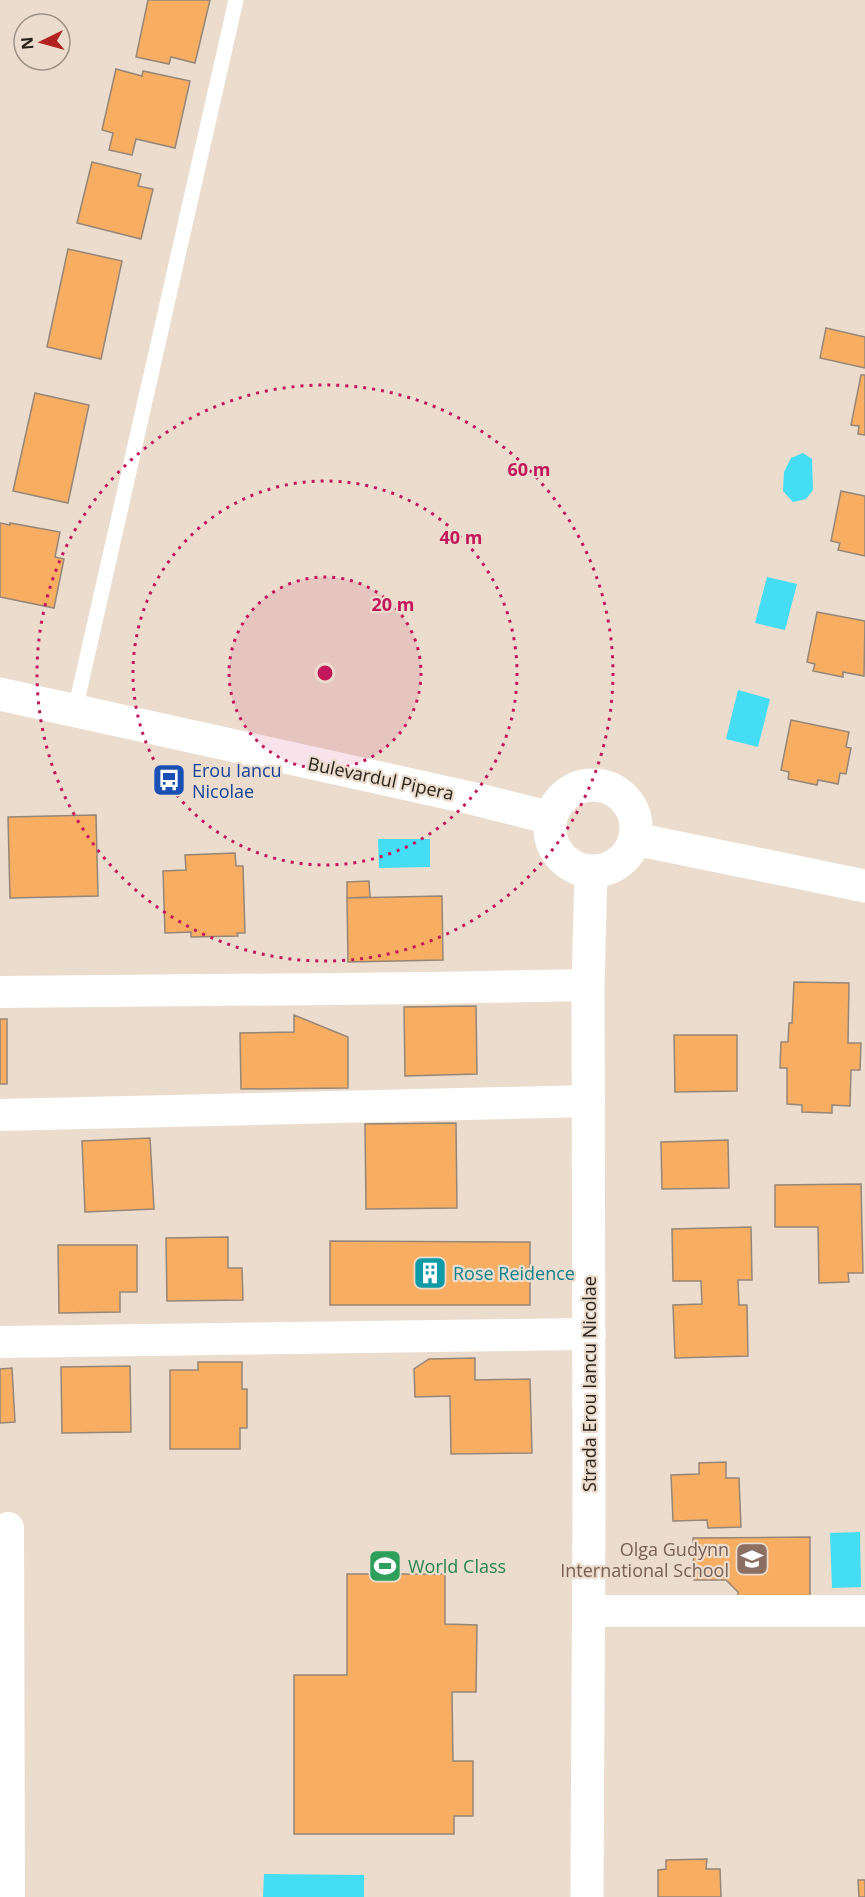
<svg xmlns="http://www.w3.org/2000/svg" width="865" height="1897" viewBox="0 0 865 1897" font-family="'Open Sans',sans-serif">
  <rect width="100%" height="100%" fill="#ebdccd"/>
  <!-- water -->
  <path fill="#45ddf4" d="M803 453 812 459 813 490 806 499 793 502 783 491 784 472 791 458Z
    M767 577 797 584 785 630 755 623Z
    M738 690 770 699 758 747 726 739Z
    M378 839H430V867L379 868Z
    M860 1532 861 1587 832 1588 830 1533Z
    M264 1874 364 1875V1897H263Z"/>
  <!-- building -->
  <path fill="#f8ae62" stroke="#948679" stroke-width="1.5" d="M148 0H210L195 63 171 57 169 64 136 57Z
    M116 69 142 76 143 71 190 81 175 148 136 139 132 155 109 150 113 133 102 130Z
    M92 162 141 174 138 186 153 189 141 239 77 223Z
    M68 249 122 261 101 359 47 347Z
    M826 328 865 337V368L820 358Z
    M861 375H865V435L858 434 859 426 851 425Z
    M35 393 89 405 68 503 13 491Z
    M841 491 865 496V556L838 550 840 543 831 541Z
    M0 523 10 525V523L60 532 55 557 64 559 54 608 0 597Z
    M817 612 865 621 864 676 843 672V677L813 671 815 664 807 662Z
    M791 720 849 732 846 747 851 748 846 774 840 773 838 784 818 780 817 785 788 779 789 772 781 770Z
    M96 815 98 896 10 898 8 817Z
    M235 853 236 866H243L245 933H237L238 936 191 937V932L165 933 163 871 186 870 185 855Z
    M369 881 370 897 347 898V882Z
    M442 896 443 960 348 962 347 898Z
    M794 982 849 983 848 1043H861L860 1070H851L850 1106 832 1105V1113L802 1112V1105L787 1104V1068H780L781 1042H788L789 1023H792Z
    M476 1006 477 1074 405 1076 404 1007Z
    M294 1015 348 1037V1088L241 1089 240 1033 294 1032Z
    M0 1019H7V1084H0Z
    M674 1035H737V1091L675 1092Z
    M456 1123 457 1208 366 1209 365 1124Z
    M150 1138 154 1209 85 1212 82 1141Z
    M728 1140 729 1188 662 1189 661 1142Z
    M861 1184 863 1273H848L849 1282 819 1283 818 1227H775V1185Z
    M751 1227 752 1280H738L739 1305H747L748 1356 675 1358 673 1305 702 1304 701 1281H673L672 1229Z
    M228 1237V1268H242L243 1300 167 1301 166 1238Z
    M330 1241 530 1242V1305H330Z
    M58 1245H137V1292H120V1312L59 1313Z
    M475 1358V1380L530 1379 532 1453 451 1454 450 1396 415 1397 414 1369 429 1359Z
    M198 1362H242V1389H247V1428H240V1449H170V1370H198Z
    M130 1366 131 1432 62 1433 61 1367Z
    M12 1368 15 1422 0 1423V1369Z
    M726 1462V1478H739L741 1527 708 1528 707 1520 673 1521 671 1475 699 1474V1463Z
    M810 1537V1597L738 1598V1592L726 1580H694L693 1538Z
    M347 1574H445V1624L477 1625 476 1692H452L453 1761H473V1816H454V1834H294V1675H347Z
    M707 1859 706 1869H720L721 1897H658V1870L666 1869V1860Z
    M858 1880H865V1897H859Z"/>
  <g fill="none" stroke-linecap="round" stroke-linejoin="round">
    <!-- lane -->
    <path stroke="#fff" stroke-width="15" d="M75 710 236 0"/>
    <!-- street -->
    <path stroke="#fff" stroke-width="32" d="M0 992 429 988 588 985
      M0 1115 589 1101
      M0 1342 590 1334
      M8 1528 9 1897
      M589 1611H865"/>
    <!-- secondary -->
    <path stroke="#fff" stroke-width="33" d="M0 694 475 799 551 818
      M550 828a43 43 0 1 1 86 0a43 43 0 1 1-86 0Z
      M635 839 865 886
      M587 1897 589 1508 588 985 591 871"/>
  </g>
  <!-- distance rings -->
  <circle cx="325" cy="673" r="96" fill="#c2185b" fill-opacity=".12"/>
  <g fill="none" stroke="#c2185b" stroke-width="3" stroke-dasharray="3 6">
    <circle cx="325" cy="673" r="96"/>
    <circle cx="325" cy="673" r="192"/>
    <circle cx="325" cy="673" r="288"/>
  </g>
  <!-- icons -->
  <defs>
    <symbol id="bus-square" viewBox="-11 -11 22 22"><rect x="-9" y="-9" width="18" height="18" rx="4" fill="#1a4fb4" stroke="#ebdccd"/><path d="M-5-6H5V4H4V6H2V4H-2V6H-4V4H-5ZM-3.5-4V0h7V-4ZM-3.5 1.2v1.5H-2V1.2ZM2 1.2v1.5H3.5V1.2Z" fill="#fff"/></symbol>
    <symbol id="building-square" viewBox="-11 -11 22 22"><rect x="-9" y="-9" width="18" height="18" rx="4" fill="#0f9aa8" stroke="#ebdccd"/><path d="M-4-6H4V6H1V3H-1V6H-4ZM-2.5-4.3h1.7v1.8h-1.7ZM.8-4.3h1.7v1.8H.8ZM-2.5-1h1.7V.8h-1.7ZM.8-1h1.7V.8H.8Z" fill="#fff"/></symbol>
    <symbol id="school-square" viewBox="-11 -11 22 22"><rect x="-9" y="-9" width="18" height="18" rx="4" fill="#8d6e63" stroke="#ebdccd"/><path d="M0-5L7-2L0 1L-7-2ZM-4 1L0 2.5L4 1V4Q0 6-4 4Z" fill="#fff"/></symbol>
    <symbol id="stadium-square" viewBox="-11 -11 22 22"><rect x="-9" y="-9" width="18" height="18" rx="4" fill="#2e9e5b" stroke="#ebdccd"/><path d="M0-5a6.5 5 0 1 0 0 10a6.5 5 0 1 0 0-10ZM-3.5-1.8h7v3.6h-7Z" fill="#fff"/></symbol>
  </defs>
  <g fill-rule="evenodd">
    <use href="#bus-square" x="150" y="761" width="38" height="38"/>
    <use href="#building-square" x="411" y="1254" width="38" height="38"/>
    <use href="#school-square" x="733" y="1540" width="38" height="38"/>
    <use href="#stadium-square" x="366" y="1547" width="38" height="38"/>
  </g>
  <g text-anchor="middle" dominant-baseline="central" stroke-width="4.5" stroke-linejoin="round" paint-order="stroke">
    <!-- transit labels -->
    <g font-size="18" fill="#164399" stroke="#ebdccd" text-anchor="start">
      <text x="192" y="770">Erou Iancu<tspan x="192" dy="21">Nicolae</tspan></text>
    </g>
    <!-- street labels -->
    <g font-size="18" fill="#28221d" stroke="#ebdccd">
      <text transform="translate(381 778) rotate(12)">Bulevardul Pipera</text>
      <text transform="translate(589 1384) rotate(-90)">Strada Erou Iancu Nicolae</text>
    </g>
    <!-- culture labels -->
    <g font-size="18" fill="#0d838f" stroke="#ebdccd" text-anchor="start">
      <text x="453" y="1273">Rose Reidence</text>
    </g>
    <!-- education labels -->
    <g font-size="18" fill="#785e54" stroke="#ebdccd" text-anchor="end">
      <text x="729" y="1549">Olga Gudynn<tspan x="729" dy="21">International School</tspan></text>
    </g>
    <!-- leisure labels -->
    <g font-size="18" fill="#27864d" stroke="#ebdccd" text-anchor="start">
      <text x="408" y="1566">World Class</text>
    </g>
  </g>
  <circle cx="325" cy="673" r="9" fill="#c2185b" stroke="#ebdccd" stroke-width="3"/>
  <g font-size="18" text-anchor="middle" font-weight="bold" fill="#c2185b" stroke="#ebdccd" stroke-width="4.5" stroke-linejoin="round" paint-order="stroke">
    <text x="529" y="476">60 m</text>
    <text x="461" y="544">40 m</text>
    <text x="393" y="611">20 m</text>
  </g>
  <!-- north arrow -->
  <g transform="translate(42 42) rotate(265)"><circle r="28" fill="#ebdccd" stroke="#9d9287" stroke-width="1.5"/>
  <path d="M0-4.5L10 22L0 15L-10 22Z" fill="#b2231f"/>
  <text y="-9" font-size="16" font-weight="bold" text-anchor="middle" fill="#28221d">N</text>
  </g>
</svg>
